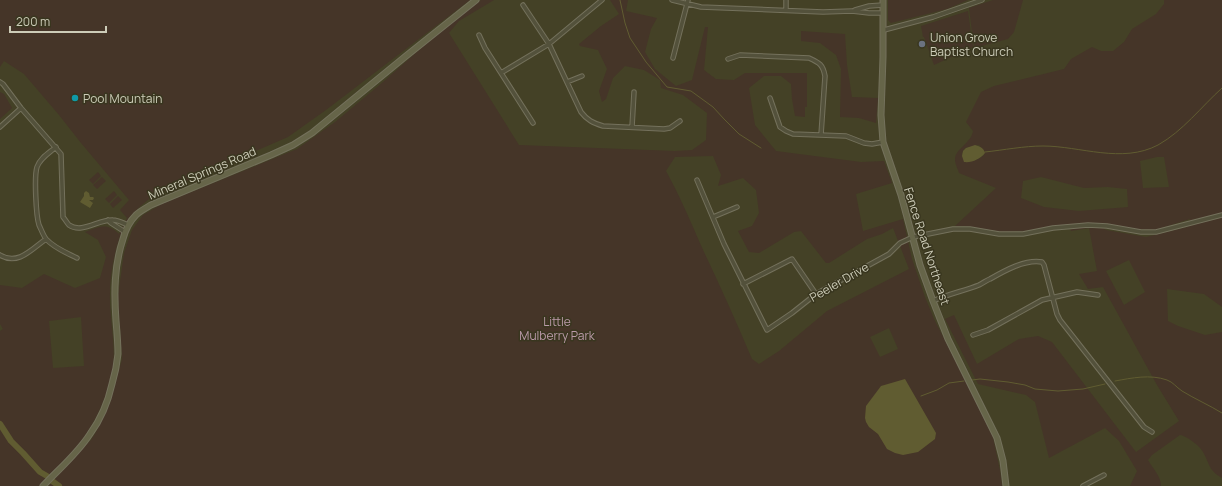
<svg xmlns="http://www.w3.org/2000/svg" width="1222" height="486" viewBox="0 0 1222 486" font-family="Manrope,sans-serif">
  <rect width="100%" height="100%" fill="#444126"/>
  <!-- green -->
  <path fill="#453528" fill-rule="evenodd" d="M0 0H470L326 110 288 137 153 196C144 203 135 210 128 219 117 235 110 273 110 292 109 324 119 351 110 383 104 401 96 420 85 436 73 454 55 469 41 486H0V331L3 329 0 324V285L22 288 44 274 75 288 100 278 106 257 98 240 85 232C99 227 107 222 119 234L127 218 120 210 129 200 81 143 59 115 24 74 4 61 0 67ZM81 317 84 366 53 368 49 321Z
    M481 0H494L459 21 449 33 519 145 675 151 692 150 706 140 707 113 683 95 661 88 660 80 644 70 625 66 613 78 606 99 602 102 599 91 607 69 598 50 580 46 579 44 601 26 619 14 610 0H628L626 11 657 18 651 29 645 52 655 69 676 86 692 80 705 27H708L704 70 716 79 734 80 745 73H807V107H805V117L795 116 792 99 791 84 781 76H764L749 88 755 125 776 151 861 162 884 161 892 183 856 194 863 231 903 219 912 259 925 297 934 319 992 433 1000 470 1002 486H49L69 462 91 440 96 432 110 403 122 359 118 296 124 253 132 230 143 215 162 204 297 149 335 122 383 82 445 27ZM713 156 721 175 718 186 743 178 756 190 759 213 752 226 738 231 749 252 759 253 794 232 801 231 826 263H829L867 239 882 234 893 228 909 269 827 311 779 351 759 364 752 359C737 323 721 288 704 252 692 225 681 198 666 171L675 157ZM889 328 898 349 880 357 870 337Z
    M888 0H968L947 9 891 23 888 20Z
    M993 0H1023L1014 32 1008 39 974 48 969 8Z
    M1164 0H1222V307L1204 294 1167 289 1168 321 1178 326 1205 335 1222 332V478C1208 470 1210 464 1203 452 1200 446 1187 436 1180 435L1152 455 1148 460C1153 469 1161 476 1161 486H1130L1137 471 1119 441 1105 428 1049 458 1035 402 1026 395 978 384 945 319 954 315 977 364 1019 339 1038 336 1052 342 1136 452 1179 421 1157 385 1103 287 1088 289 1079 274 1097 271 1089 228 1071 231 1070 227 1099 225 1106 230 1146 237 1187 227 1190 219 1155 230 1133 229 1102 223H1081L1024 231 1003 232 965 226H955L996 188 959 173C958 169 955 164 955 160 955 148 971 144 973 131L966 122 981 92 994 86 1064 69 1071 59 1092 47 1101 51H1113L1124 42 1132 29 1156 14 1164 4ZM979 145 984 151V155L978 159 967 162 962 156 963 151 966 148ZM1157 157H1164L1169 187 1143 188 1140 161ZM1041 177 1084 188 1108 187 1127 189 1128 207 1079 211 1044 207 1021 198 1023 181ZM1129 260 1145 292 1124 305 1106 271Z
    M968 11 973 47 934 65 924 37H923L921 26Z
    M801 31 845 34 847 65 852 97 878 98 876 123 859 118 840 117 841 69 836 55 820 43 801 41Z
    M0 92 4 94 12 108 0 119Z
    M98 172 101 176 93 184 89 180Z
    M102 177 106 181 97 189 93 185Z
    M114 191 117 195 109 203 105 199Z
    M118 196 122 200 113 208 110 204Z"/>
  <!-- water -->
  <path fill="#605c31" d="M975 145C979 146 984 148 985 153 980 159 972 163 964 162L962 156 963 151 966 148Z
    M86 191 89 193 90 197H93L94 198 93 200H89L93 203 90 208 80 202 84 196V193Z
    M905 379 936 433 935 439 918 452 903 455 895 453 887 449 878 434 869 427 866 422 865 418 866 406 881 386Z"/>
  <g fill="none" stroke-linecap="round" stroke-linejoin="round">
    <!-- stream -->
    <path stroke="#605c31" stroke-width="1" d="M620 0 625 23 630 38 646 62 667 87 691 91 713 107 724 119 739 134 761 148
      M985 152C1004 150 1024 146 1043 146 1080 146 1122 164 1158 145 1183 131 1201 107 1222 88
      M972 380 980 379 1008 382 1025 385 1035 389 1058 391 1083 389 1105 384
      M1115 381C1132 378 1150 374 1167 380 1173 382 1176 387 1182 391 1195 399 1209 405 1222 413
      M921 396 937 390 949 383 964 381"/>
    <!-- river -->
    <path stroke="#605c31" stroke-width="6" d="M0 424 11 441 23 453 40 472 47 476
      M52 481 59 486"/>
    <defs>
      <path id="street" d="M672 0 701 7 823 12 852 11 869 13H883
        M523 5 549 44 581 112C587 120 593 123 603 126L664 129 670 128 680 121
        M786 10V0
        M855 10 869 6 883 5
        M884 30 933 17 982 0
        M479 35 485 48 533 123
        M673 58 688 0
        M728 59 740 55 809 58C820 63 823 65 825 76L821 135
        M501 73 549 44 602 0
        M0 82 3 84 21 108 61 154 63 217C65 219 67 223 69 225 82 234 99 219 113 220 118 220 123 223 128 225
        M567 82 582 76
        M770 98 780 127 786 131 793 134 846 136 864 143 872 144 883 142
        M0 127 21 108
        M632 127 634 92
        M56 147C49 153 40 158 37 167 34 176 36 216 39 225 41 229 43 235 46 239 54 248 67 253 77 258
        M697 180 724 244 767 330 792 313 816 294 889 254 900 243 913 237 953 229H970L999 234H1023L1053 228 1088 225 1107 226 1141 232H1156L1222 215
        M713 217 737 207
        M108 220 111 223 125 232
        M0 255C18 266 32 249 46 239
        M743 284 792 259 816 294
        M933 301C948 294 964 291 979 285 983 283 987 280 990 279 1004 271 1025 259 1042 262L1044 265 1057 314 1060 320 1144 427 1152 432
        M973 335 988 330 1042 300 1077 292 1098 295
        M1083 486 1104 475"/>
      <path id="secondary" d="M883 0V57L881 115 883 142 901 195 920 265 933 301 948 339 997 438 1003 461 1006 486
        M43 486C59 469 78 453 90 434 101 419 108 402 112 384 115 374 117 364 118 354 118 343 117 332 116 321 114 293 114 266 123 239 125 231 129 222 136 215 140 211 146 208 151 205L271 155 293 145 312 133 406 56 476 0"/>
    </defs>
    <!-- street casing -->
    <use href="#street" stroke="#74715c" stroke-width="5.5"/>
    <!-- secondary casing -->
    <use href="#secondary" stroke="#74715c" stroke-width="7"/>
    <!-- street -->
    <use href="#street" stroke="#53513b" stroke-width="3.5"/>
    <!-- secondary -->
    <use href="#secondary" stroke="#666549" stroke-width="5"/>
  </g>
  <!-- markers -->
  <circle fill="#6b7280" stroke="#39361f" stroke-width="1.5" cx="922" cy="44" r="4"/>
  <circle fill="#0f9aa8" stroke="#39361f" stroke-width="1.5" cx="75" cy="98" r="4"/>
  <g text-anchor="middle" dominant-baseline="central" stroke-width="3" stroke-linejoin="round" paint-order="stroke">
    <!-- poi labels -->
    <g font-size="12" fill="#cdccb8" stroke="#39361f" text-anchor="start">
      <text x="930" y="37">Union Grove<tspan x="930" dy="14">Baptist Church</tspan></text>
      <text x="83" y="98">Pool Mountain</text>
    </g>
    <!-- street labels -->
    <g font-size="12" fill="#cdccb8" stroke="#39361f">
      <text transform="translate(202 173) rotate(-23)">Mineral Springs Road</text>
      <text transform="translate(927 246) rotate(72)">Fence Road Northeast</text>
      <text transform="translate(839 282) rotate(-30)">Peeler Drive</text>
    </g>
    <!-- park labels -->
    <g font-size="12" fill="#bb9aa9" stroke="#39361f">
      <text x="557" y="321">Little<tspan x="557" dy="14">Mulberry Park</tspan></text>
    </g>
  </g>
  <!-- scale -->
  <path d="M10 26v6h96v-6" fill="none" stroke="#cdccb8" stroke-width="2"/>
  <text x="16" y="26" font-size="12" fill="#cdccb8" stroke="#39361f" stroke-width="3" paint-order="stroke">200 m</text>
</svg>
